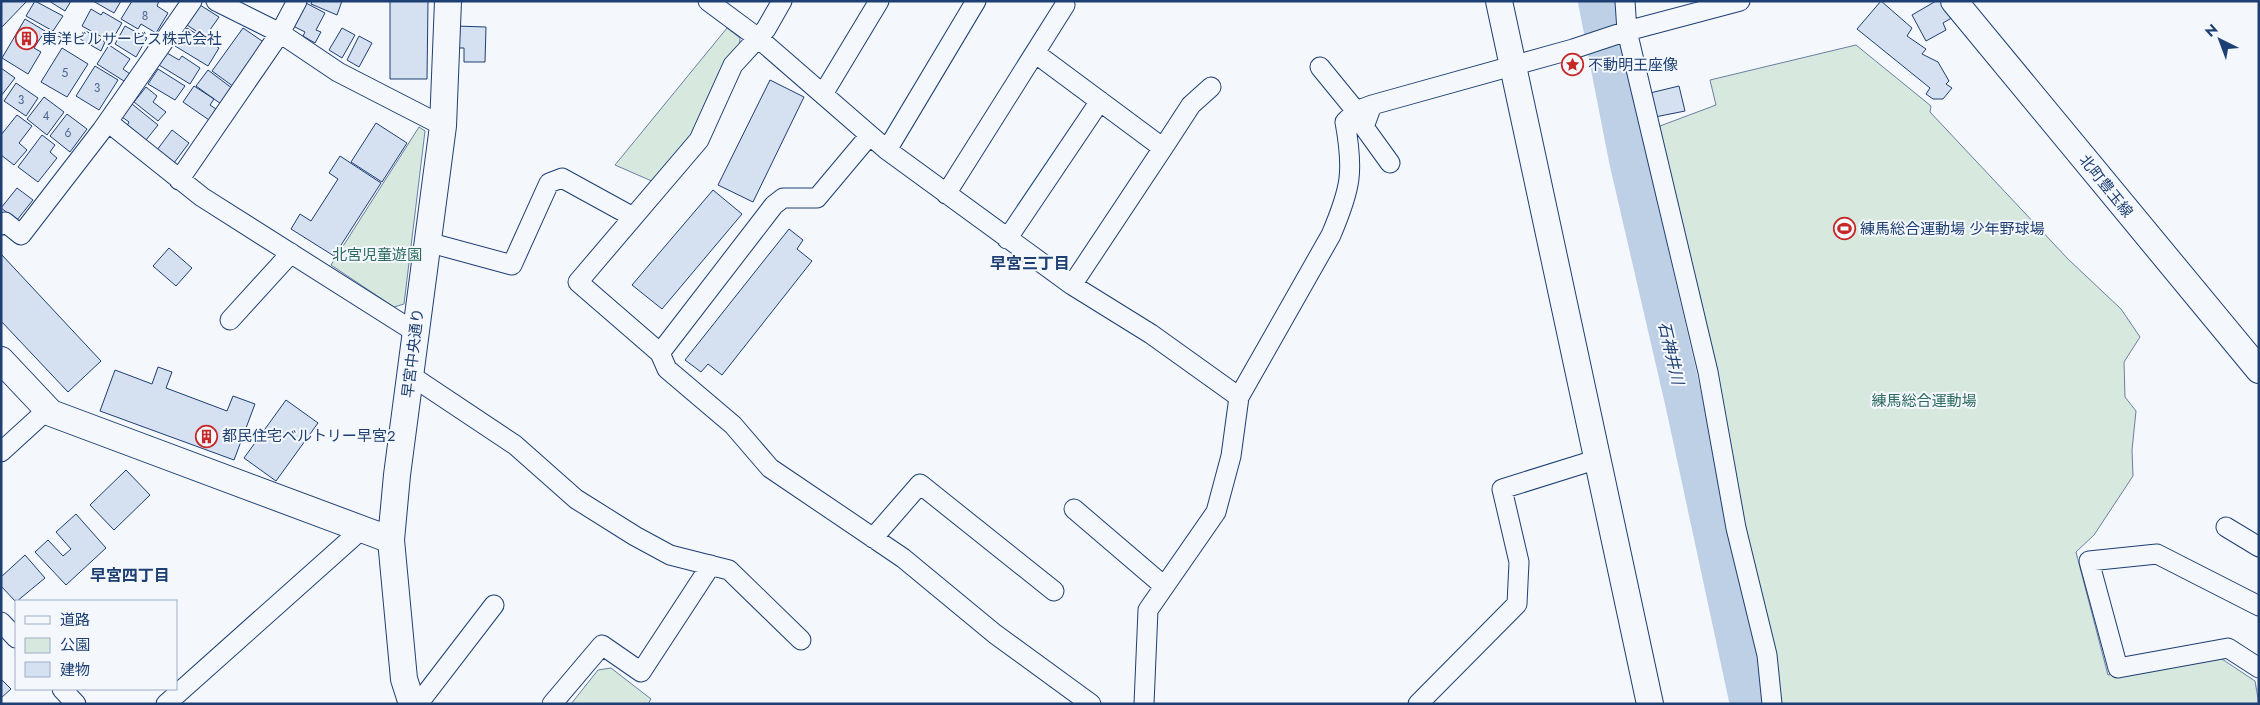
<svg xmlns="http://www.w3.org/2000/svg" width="2260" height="705" viewBox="0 0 2260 705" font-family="Jost,'Noto Sans JP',sans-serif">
  <rect width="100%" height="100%" fill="#f4f7fb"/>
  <!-- green -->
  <path fill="#d7e8df" stroke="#687fa3" d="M727 28 740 38 739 51 692 138 654 182 615 165Z
    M1856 45 1931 106 1930 112 2068 259 2121 309 2140 337 2124 362 2125 397 2136 411 2132 450 2133 476 2094 535 2076 552 2108 675 2222 659 2255 681 2259 704H1779L1659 145 1660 126 1716 105 1710 80Z
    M419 127 425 131 404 304 394 307 331 265Z
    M611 668 651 699 648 704H571L598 670Z"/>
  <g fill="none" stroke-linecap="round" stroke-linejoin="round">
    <!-- river -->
    <path stroke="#bed0e5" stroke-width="38" d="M1597 1 1628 160 1684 402 1749 704"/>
  </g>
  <!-- building -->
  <path fill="#d5e0f0" stroke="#1d3f73" d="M1 1H27L1 28Z
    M35 1 63 16 53 31 26 16Z
    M49 1H71L65 11Z
    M93 1H121L114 13Z
    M132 1H159L157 6 168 13 156 33 141 24 138 29 121 19Z
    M312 1H342L337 15 311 4Z
    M390 1H428L427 79H390Z
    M1881 1 1912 28 1907 36 1926 49 1922 54 1938 62 1949 81 1946 84 1952 88 1943 99H1933L1926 94 1930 88 1857 29Z
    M1936 1H1945L1955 16 1943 23 1946 30 1926 41 1912 15Z
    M306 3 325 13 316 30 321 32 315 43 303 36 305 32 293 26Z
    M200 5 219 17 205 37 187 25Z
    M91 9 101 15 103 12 122 23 111 42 82 26Z
    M25 19 45 31 34 48 41 52 28 74 2 58Z
    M125 26 147 38 136 57 115 44Z
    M455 26 486 27 485 62H464V48H454Z
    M187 28 219 48 208 66 175 46Z
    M243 28 265 43 234 87 212 71Z
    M342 28 355 35 342 58 329 50Z
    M84 30 105 42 101 51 80 39Z
    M359 36 372 43 359 67 347 60Z
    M109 45 130 59 123 69 133 76 127 83 97 64Z
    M62 48 88 64 67 97 41 82Z
    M167 53 179 60 182 56 200 68 190 84 159 65Z
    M95 66 118 80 99 110 76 96Z
    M1 68 15 78 1 96Z
    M158 69 185 86 175 100 148 84Z
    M208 70 233 89 221 104 196 86Z
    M770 80 804 97 753 202 718 185Z
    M16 83 38 98 26 116 4 101Z
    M194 86 214 99 210 105 216 109 209 120 183 102Z
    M1679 86 1685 111 1655 117 1650 93Z
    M146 87 157 96 153 102 166 112 158 121 134 102Z
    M44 97 64 112 47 135 27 119Z
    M132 104 158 125 146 140 127 126 129 122 122 117Z
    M67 114 87 129 70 152 50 136Z
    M17 115 32 126 19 143 27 150 14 165 1 155V135Z
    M376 123 407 143 382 182 351 162Z
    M172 130 189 143 174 163 157 150Z
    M42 135 55 145 50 152 57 158 38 182 18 167Z
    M340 156 381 183 334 256 291 229 300 214 311 221 338 179 329 173Z
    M17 188 33 200 17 220 1 208Z
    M713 190 742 214 662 309 632 285Z
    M789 229 803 240 797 249 812 261 722 375 708 364 701 372 685 360Z
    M169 248 192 268 176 286 153 266Z
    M1 254 101 361 68 392 1 321Z
    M158 367 172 372 166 388 227 411 233 396 255 404 234 460 100 411 115 370 152 384Z
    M286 400 318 423 276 481 244 458Z
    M126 470 150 495 114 530 90 505Z
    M76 514 106 548 66 585 35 552 48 540 63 556 71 549 56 532Z
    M25 555 45 578 16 602 1 586V577Z
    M1 679 11 689 1 698Z"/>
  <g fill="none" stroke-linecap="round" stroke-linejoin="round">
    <defs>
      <path id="street" d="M216 1 280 33 338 72 443 126
        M708 1 758 38 887 150 1072 285 1151 334 1239 397
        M782 1 766 29 733 65 699 140 578 282 660 353 667 369 733 425 770 468 903 558 995 634 1091 704
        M1625 1 1627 31 1708 372 1736 528 1767 655 1772 704
        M1035 53 1163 148 1072 285
        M1320 67 1356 111
        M823 94 879 1
        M1372 105 1364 127 1390 163
        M108 122 202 197 415 332
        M1163 148 1191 105 1211 87
        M887 150 976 1
        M179 180 280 33 297 1
        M946 194 1065 5
        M1 225 5 222 21 235 102 130 192 1
        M1007 239 1100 101
        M427 242 512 265 549 183 562 178 633 217
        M230 320 291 253
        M660 353 774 205 783 198H817L869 136
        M410 375 515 445 576 499 635 536 670 555 729 570 801 640
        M1 452 47 410
        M1074 509 1164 586
        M2226 527 2259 547
        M873 538 920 484 1054 591
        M2259 606 2157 554 2089 561 2118 668 2228 648 2259 668
        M1 622 16 638
        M62 689 76 704
        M166 704 361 530
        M418 704 494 605
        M552 704 602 645 641 672 711 565
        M1144 704 1148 610 1216 512 1231 456 1239 397 1331 235C1351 188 1354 172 1345 122L1356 111 1372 105 1573 49 1627 31 1740 1
        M1418 704 1517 604 1519 562 1502 489 1598 459"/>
      <path id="secondary" d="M1499 1 1650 704
        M1954 1 2259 370
        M1 360 51 413 391 540
        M412 704 404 679 391 540 397 475 443 126 448 1"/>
    </defs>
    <!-- street casing -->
    <use href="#street" stroke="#1d3f73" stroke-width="21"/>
    <!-- secondary casing -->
    <use href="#secondary" stroke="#1d3f73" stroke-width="28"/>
    <!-- street -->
    <use href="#street" stroke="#f4f7fb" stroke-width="19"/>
    <!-- secondary -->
    <use href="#secondary" stroke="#f4f7fb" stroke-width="26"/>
  </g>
  <!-- icons -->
  <defs>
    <symbol id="building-ring" viewBox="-11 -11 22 22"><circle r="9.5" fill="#f4f7fb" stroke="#c62828" stroke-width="1.5"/><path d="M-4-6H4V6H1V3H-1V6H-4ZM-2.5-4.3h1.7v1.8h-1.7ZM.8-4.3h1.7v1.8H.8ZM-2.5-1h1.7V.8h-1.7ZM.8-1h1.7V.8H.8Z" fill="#c62828"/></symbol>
    <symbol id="sight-ring" viewBox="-11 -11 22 22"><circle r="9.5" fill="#f4f7fb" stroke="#c62828" stroke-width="1.5"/><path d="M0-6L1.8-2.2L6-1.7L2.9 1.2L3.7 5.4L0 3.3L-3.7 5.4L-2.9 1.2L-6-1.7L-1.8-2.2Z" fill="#c62828"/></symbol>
    <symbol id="stadium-ring" viewBox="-11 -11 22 22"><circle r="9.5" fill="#f4f7fb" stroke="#c62828" stroke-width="1.5"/><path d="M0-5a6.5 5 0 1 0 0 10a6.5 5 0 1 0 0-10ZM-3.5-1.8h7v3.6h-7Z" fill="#c62828"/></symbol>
  </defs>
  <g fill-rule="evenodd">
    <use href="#building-ring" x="14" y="26" width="25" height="25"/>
    <use href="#sight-ring" x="1560" y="52" width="25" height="25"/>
    <use href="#stadium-ring" x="1832" y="216" width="25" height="25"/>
    <use href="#building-ring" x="194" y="424" width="25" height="25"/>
  </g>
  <g text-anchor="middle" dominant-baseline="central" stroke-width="4" stroke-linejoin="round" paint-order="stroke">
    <!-- number labels -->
    <g font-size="12" fill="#4b6792">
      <text x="145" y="16">8</text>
      <text x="65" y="73">5</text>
      <text x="97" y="88">3</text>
      <text x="21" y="100">3</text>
      <text x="46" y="116">4</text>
      <text x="68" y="133">6</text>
    </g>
    <!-- poi labels -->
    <g font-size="15" fill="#1d3f73" stroke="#f4f7fb" text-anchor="start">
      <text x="42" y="39">東洋ビルサービス株式会社</text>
      <text x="1588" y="65">不動明王座像</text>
      <text x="1860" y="229">練馬総合運動場 少年野球場</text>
      <text x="222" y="436">都民住宅ベルトリー早宮2</text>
    </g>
    <!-- street labels -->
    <g font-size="15" fill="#1d3f73" stroke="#f4f7fb">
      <text transform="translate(2106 186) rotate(51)">北町豊玉線</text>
      <text transform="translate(413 353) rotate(-83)">早宮中央通り</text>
    </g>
    <!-- park labels -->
    <g font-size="15" fill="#2c6c60" stroke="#f4f7fb">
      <text x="377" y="255">北宮児童遊園</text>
      <text x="1924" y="401">練馬総合運動場</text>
    </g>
    <!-- neighbourhood labels -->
    <g font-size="16" font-weight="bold" fill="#1d3f73" stroke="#f4f7fb">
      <text x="1030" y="263">早宮三丁目</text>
      <text x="130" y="575">早宮四丁目</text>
    </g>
    <!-- water labels -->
    <g font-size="16" font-style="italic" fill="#1d3f73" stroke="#f4f7fb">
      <text transform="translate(1671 353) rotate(77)">石神井川</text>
    </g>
  </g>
  <!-- border -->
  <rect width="2260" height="705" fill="none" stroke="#1d3f73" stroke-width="5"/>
  <!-- legend -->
  <rect x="15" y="600" width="162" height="90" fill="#f4f7fb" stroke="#9eadc5"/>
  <rect x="25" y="616" width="25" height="8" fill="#f4f7fb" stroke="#9eadc5"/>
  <text x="60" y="625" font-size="15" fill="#1d3f73">道路</text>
  <rect x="25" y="638" width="25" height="15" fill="#d7e8df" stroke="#9eadc5"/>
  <text x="60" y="650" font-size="15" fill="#1d3f73">公園</text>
  <rect x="25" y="662" width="25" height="15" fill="#d5e0f0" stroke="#9eadc5"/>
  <text x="60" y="675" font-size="15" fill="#1d3f73">建物</text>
  <!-- north arrow -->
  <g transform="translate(2220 40) rotate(318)" stroke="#f4f7fb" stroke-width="4" paint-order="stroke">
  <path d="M0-4L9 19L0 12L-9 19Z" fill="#1d3f73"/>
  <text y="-8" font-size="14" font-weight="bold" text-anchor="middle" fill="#1d3f73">N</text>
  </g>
</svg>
